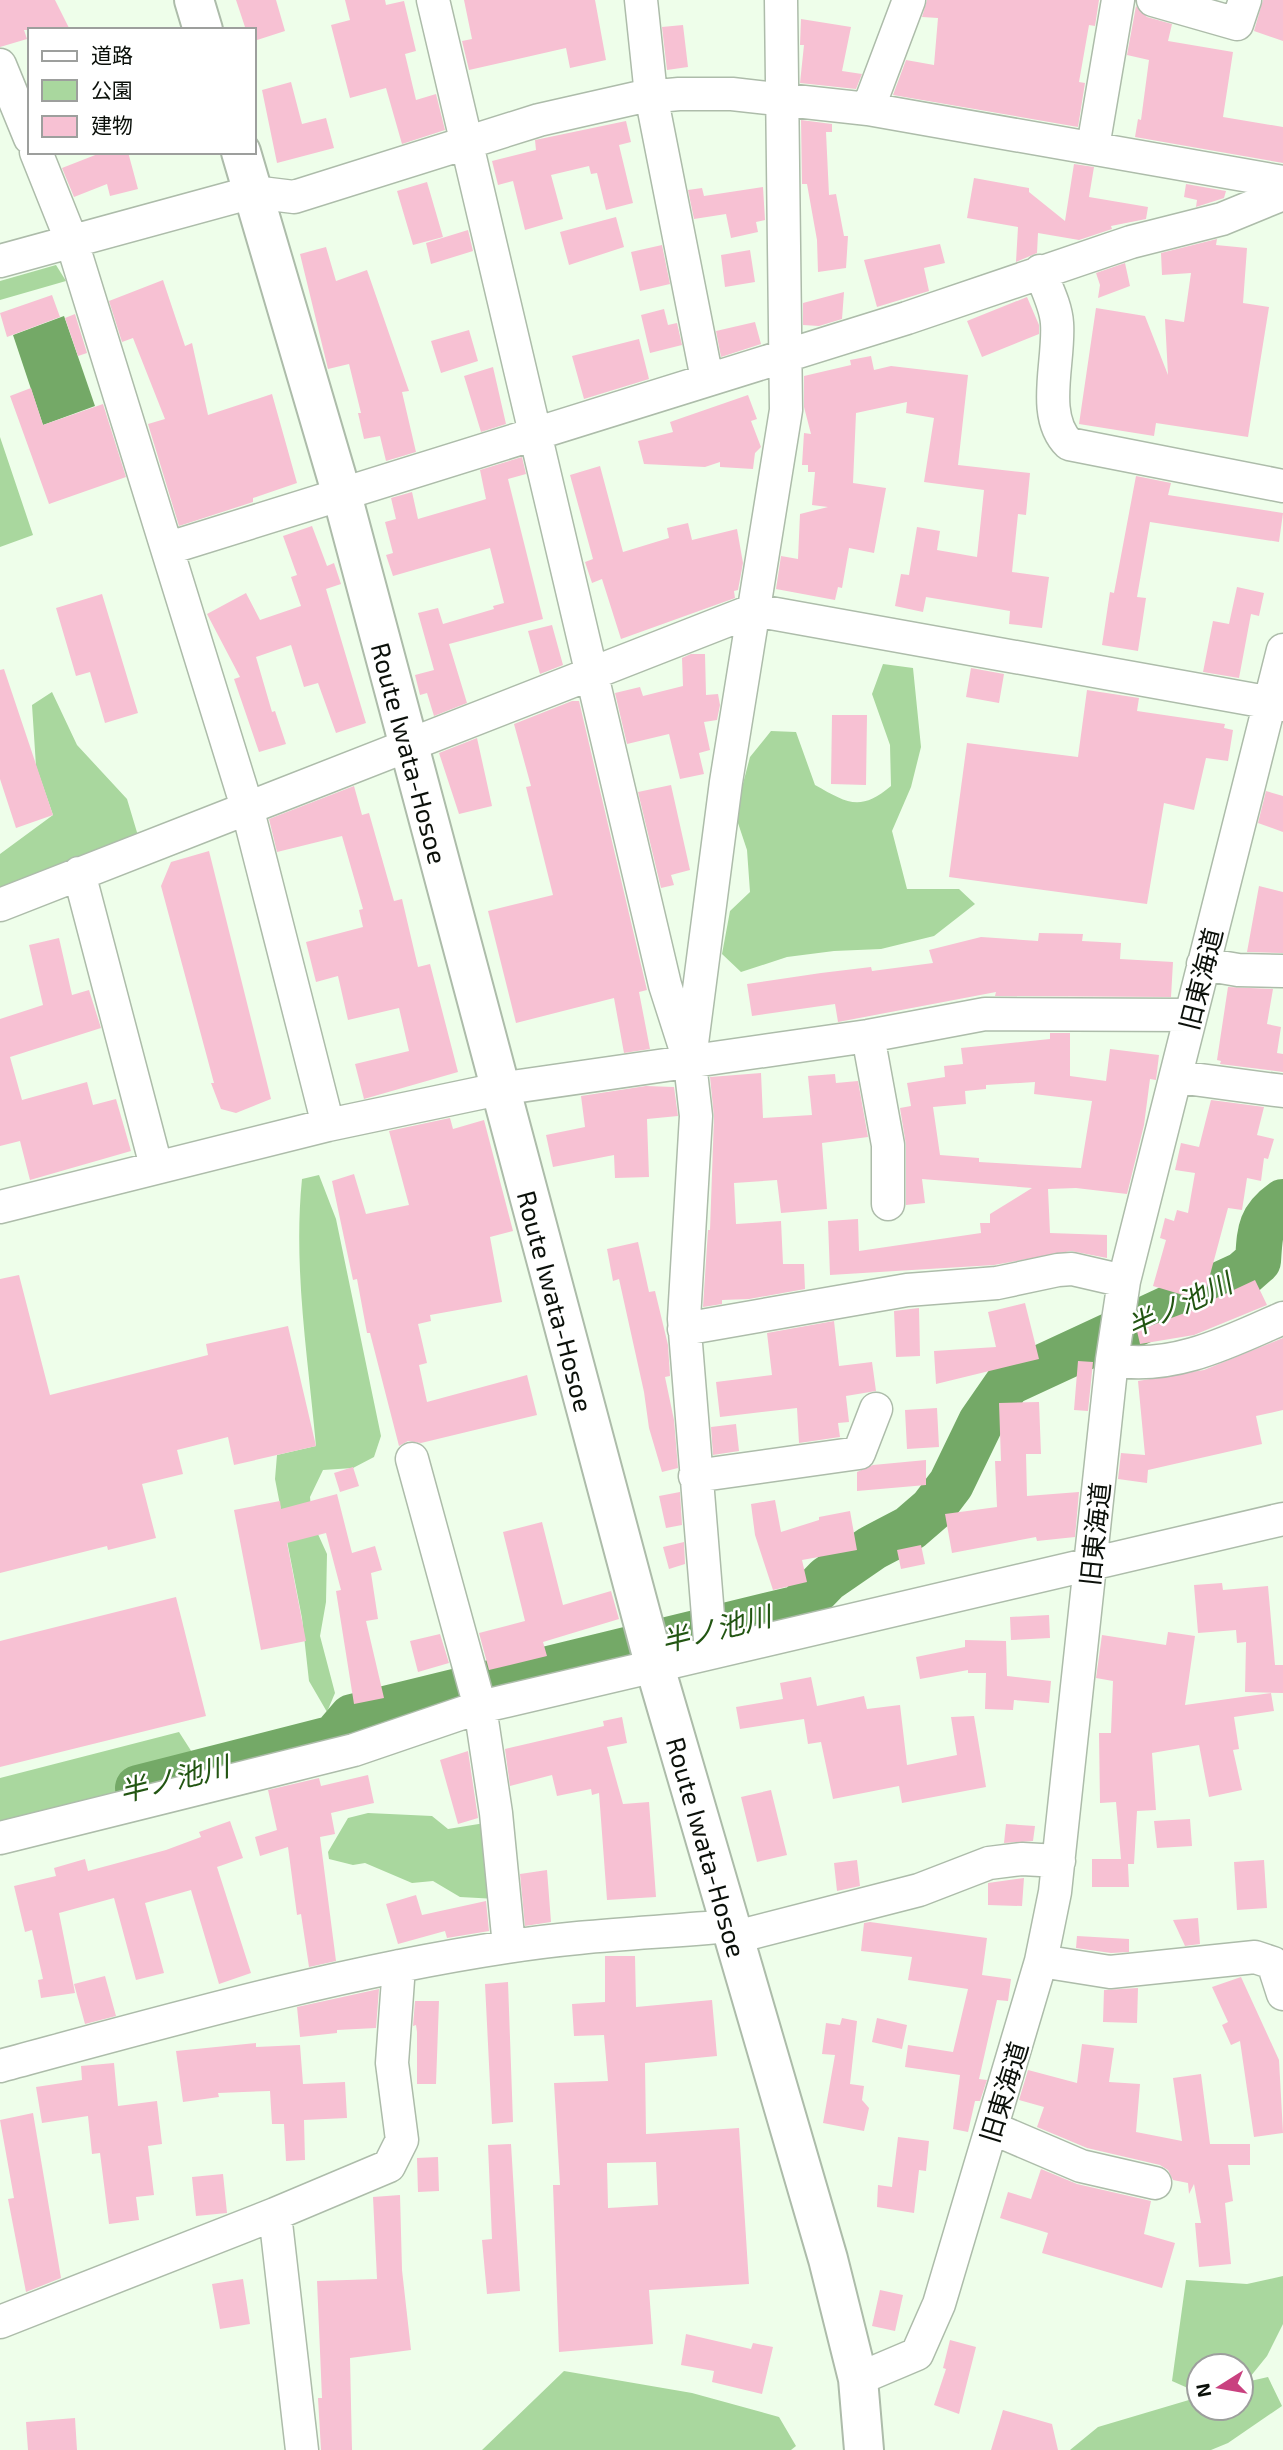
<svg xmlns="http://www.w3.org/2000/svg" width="1283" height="2450" viewBox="0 0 1283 2450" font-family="'Exo 2','Noto Sans JP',sans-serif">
  <rect width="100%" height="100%" fill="#eefeea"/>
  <!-- green -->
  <path fill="#a9d79e" d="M56 265 66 281 0 300V281Z
    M0 437 33 535 0 547Z
    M883 664 913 668 921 747 911 787 892 831 907 889H959L975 904 934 936 881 949 834 951 787 957 741 972 722 954 730 911 750 892 747 850 735 814 750 757 771 731 796 732 815 785C847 803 860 812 891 786L890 745 872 694Z
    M52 692 77 745 127 799 142 849 0 903V854L53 815 36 766 32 705Z
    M319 1175 336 1219 381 1436 374 1457 353 1468 323 1470 310 1497 312 1521 327 1554 326 1602 320 1636 335 1693 327 1712 309 1681 302 1618 275 1479 277 1455 316 1446C308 1357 293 1268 302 1179Z
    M179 1732 204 1771 203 1788 0 1839V1778Z
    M368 1813 432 1816 448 1829 491 1822 497 1899 460 1897 433 1881 412 1883 365 1863 353 1865 329 1859 328 1852 348 1818Z
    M1283 2276V2324L1267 2356 1246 2382 1268 2377 1282 2406 1228 2443 1211 2450H1070L1098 2427 1199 2397V2408H1241V2366H1199V2389H1190L1172 2381 1186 2280 1247 2284Z
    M564 2371 692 2393 779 2417 796 2446 791 2450H482Z"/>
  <!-- water -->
  <path fill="#74a967" d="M64 316 95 406 43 425 13 335Z"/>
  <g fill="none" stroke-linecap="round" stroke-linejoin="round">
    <!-- river -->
    <path stroke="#74a967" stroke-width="46" d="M138 1788 334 1738 352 1717 799 1608 827 1579 872 1548 910 1528 932 1509 951 1484 981 1422 1008 1383 1243 1274 1258 1261C1260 1232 1259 1219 1283 1202"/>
  </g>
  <!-- building -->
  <path fill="#f7c1d3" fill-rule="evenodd" d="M0 0H55L70 30H24L27 39 0 47Z
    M236 0H276L285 31 254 41V30H246Z
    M345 0H385L386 5 404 1 416 51 405 54 416 100 436 94 445 130 402 144 386 88 350 98 331 25 350 20Z
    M464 0H595L606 60 570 68 566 48 469 70 462 41 472 39Z
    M927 0H1099L1095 26 1089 25 1079 82 1085 83 1078 127 893 95 906 60 934 65 938 18 922 17Z
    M1263 0H1283V41L1254 31Z
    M1136 6 1147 17 1172 24 1168 41 1233 52 1223 117 1283 127V163L1135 137 1138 119 1141 120 1149 60 1127 55Z
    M801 19 851 27 842 71 862 74 856 89 800 83 804 45H800Z
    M683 25 688 67 667 70 662 27Z
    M291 82 302 124 326 118 334 148 277 163 262 90Z
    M801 120 832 124V132H826L829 195 836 194 844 236H848L846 268 818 272 817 240 807 184H802Z
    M626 121 631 142 619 145 633 203 606 210 597 173 591 174 589 166 551 175 563 219 525 230 513 181 498 185 492 161 536 150 535 140Z
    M103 152H128L138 189 110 196 107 184 74 197 62 168Z
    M1074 164 1094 167 1089 197 1148 207 1146 219 1111 226 1112 229 1079 240 1038 233 1037 253 1016 262 1018 227 967 218 974 178 1029 188V192L1065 221Z
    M427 182 443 237 413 245 397 191Z
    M1186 184 1226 191 1224 198 1196 207 1197 200 1184 197Z
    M763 187 765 220 756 222 758 232 731 238 726 214 694 219 688 190 702 188 704 196Z
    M616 217 624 247 569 265 560 232Z
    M468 230 473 251 431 264 426 243Z
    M1217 239 1216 245 1247 248 1243 303 1269 307 1248 437 1156 423 1154 436 1079 424 1096 308 1145 316 1168 375 1165 319 1184 322 1191 273 1162 275 1161 253Z
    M940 244 945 263 924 268 929 291 877 307 864 260Z
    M662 245 670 284 640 291 631 252Z
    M326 247 336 281 367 270 409 391 402 392 416 452 386 461 380 436 364 439 358 413H361L349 364 328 369 300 254Z
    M750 250 755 282 725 287 721 255Z
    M1125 263 1130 286 1098 298 1100 285 1096 273Z
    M163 280 185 346 192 343 208 415 272 394 297 483 253 498V502L179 526 148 424 165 419 133 338 122 342 109 301Z
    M844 292 842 319 819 326 803 325V303Z
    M52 295 60 317 7 337 0 313Z
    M1027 297 1039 325V334L982 357 967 321Z
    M664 309 668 325 677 323 682 345 650 353 641 315Z
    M75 314 87 353 78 356 65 318Z
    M755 322 761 344 721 357 716 331Z
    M469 330 478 361 441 373 431 341Z
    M639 339 649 379 584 399 572 356Z
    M871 356 874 370 891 366 968 375 958 465 1030 473 1026 515 1018 514 1012 572 1049 577 1042 628 1009 624 1010 611 926 597 923 612 895 606 901 574 909 575 917 527 940 531 937 550 977 557 984 490 924 482 934 418 906 413 907 402 856 413 853 483 886 488 874 553 849 548 842 588 838 587 835 600 776 589 781 556 798 559 800 514 828 507 812 505 815 472H808V465H802L804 433 811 434 804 407V376L851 365 850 360Z
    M493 367 506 424 481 432 464 376Z
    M31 388 43 425 103 404 126 477 49 504 10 396Z
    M748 395 757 419 751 421 761 447 755 453 753 469 720 467V462L705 467 644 464 638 441 673 432 670 422Z
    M522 457 526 474 508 479 543 619 449 644 467 703 434 716 427 693 420 695 415 675 434 670 418 613 438 608 443 624 494 609 493 606 504 603 490 548 393 576 386 555 393 553 385 522 396 519 391 498 412 492 418 519 483 500 486 499 480 470Z
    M600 466 623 552 669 538 667 528 688 523 692 540 737 529 743 563 738 590 734 591 735 598 621 639 602 579 592 583 585 562 593 559 570 475Z
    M1136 476 1171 483 1168 495 1283 513 1279 542 1150 522 1137 597 1146 598 1138 651 1102 645 1110 592 1114 593Z
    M312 526 327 566 334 563 341 584 326 589 366 723 336 733 318 683 304 687 291 645 256 657 272 712 275 711 286 744 259 752 234 679 240 677 207 614 246 593 260 620 301 606 291 577 297 575 283 536Z
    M1237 587 1264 593 1259 616 1251 614 1239 678 1203 672 1213 621 1229 624Z
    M102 594 138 713 105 723 90 672 76 676 56 608Z
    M552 625 563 665 540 674 528 631Z
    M691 654H705L706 695 718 694 720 705 717 720 704 722 710 750 699 753 704 774 680 779 669 734 627 744 615 693 640 687 643 696 683 686 682 658Z
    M971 668 1004 674 999 703 966 697Z
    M4 669 53 815 16 828 0 779V670Z
    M1087 690 1139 698 1137 711 1225 724 1224 728 1233 730 1228 761 1206 758 1194 810 1164 803 1147 904 949 877 967 743 1078 757Z
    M572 701H579L647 990 639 992 650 1049 624 1053 614 998 516 1023 488 911 553 895 526 787 531 786 514 724Z
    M832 715H867L866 785 831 784Z
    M477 738 492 806 459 814 439 753Z
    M671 785 690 870 671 875 674 885 661 888 638 792Z
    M354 786 362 815 369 813 394 901 402 899 418 967 430 964 458 1072 364 1099 355 1064 409 1051 399 1008 348 1020 338 976 316 982 306 942 363 927 359 910 363 909 342 836 277 852 269 819Z
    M1266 791 1283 796V832L1258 823Z
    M209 851 271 1099 236 1113 221 1109 211 1083H214L161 886 171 862Z
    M1259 886 1283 892V953L1247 952Z
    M1039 933 1083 934 1082 941 1121 943 1120 959 1173 962 1171 997 995 996 996 992 838 1022 835 1004 752 1016 747 984 821 973 871 967 872 971 933 963 929 950 981 937 1038 941Z
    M59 938 72 995 89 990 101 1028 10 1057 22 1100 87 1082 93 1105 116 1099 131 1151 30 1180 20 1141 0 1146V1019L43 1005 29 945Z
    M1228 987 1273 989 1267 1024 1281 1027 1277 1053 1283 1054V1072L1220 1064 1221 1061 1217 1060Z
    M1050 1033H1070V1076L1106 1081 1110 1049 1159 1055 1156 1080 1150 1079 1144 1125 1127 1194 1076 1188 1048 1189 1050 1233 1107 1235V1258L1071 1251 994 1265 830 1275 828 1221 858 1219 859 1251 981 1233 980 1223H990V1214L1032 1188 922 1179 925 1203 906 1205V1145L900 1108 911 1106 907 1083 945 1077 944 1066 963 1064 961 1048 1050 1039ZM1035 1082 1034 1094 1092 1101 1081 1168 979 1162V1158L940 1155 933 1107 966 1104 965 1091 986 1089V1085Z
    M761 1073 763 1118 812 1115 808 1076 835 1074 836 1083 858 1081 868 1137 822 1143 827 1209 781 1213 777 1180 734 1183 736 1224 781 1221 783 1264H804L805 1289 749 1299 722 1300V1304L703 1307 708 1230H710L714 1117 710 1077Z
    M646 1086 674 1087 678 1116 647 1119 649 1177 615 1178 614 1155 553 1167 546 1135 585 1127 581 1096Z
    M1211 1100 1264 1107 1257 1135 1274 1139 1268 1159 1264 1158 1261 1181 1247 1178 1242 1210 1228 1208 1203 1301 1153 1286 1166 1240 1160 1238 1165 1218 1174 1221 1177 1210 1188 1213 1195 1173 1175 1170 1181 1143 1199 1147Z
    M450 1118 453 1129 484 1120 513 1231 490 1237 502 1302 430 1315 431 1321 418 1324 427 1363 419 1365 427 1402 527 1375 537 1415 421 1443 408 1441 399 1446 370 1333H367L357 1279 353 1280 332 1181 354 1174 366 1214 409 1205 389 1131Z
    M638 1242 649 1292 655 1291 668 1345 670 1376 665 1377 674 1420 678 1468 662 1472 649 1428 644 1392 619 1279 613 1281 607 1249Z
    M19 1275 50 1395 208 1355 206 1344 288 1326 316 1446 234 1465 228 1437 177 1450 183 1474 142 1484 156 1538 108 1550 107 1546 0 1573V1279Z
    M1255 1280 1267 1305 1194 1335 1140 1344 1137 1331 1211 1303 1208 1302Z
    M1025 1303 1039 1359 936 1384 934 1351 996 1347 988 1312Z
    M919 1308 920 1356 896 1357 894 1311Z
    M834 1321 839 1366 872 1362 876 1391 846 1396 849 1422 838 1423 840 1437 799 1443 797 1408 720 1417 716 1382 772 1375 767 1333Z
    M1283 1338V1410L1256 1416 1262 1444 1148 1470 1147 1483 1118 1479 1121 1453 1145 1455 1138 1381 1204 1370Z
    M1078 1361 1093 1362 1088 1411 1074 1410Z
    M1039 1402 1041 1454H1026L1027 1496 1079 1492 1075 1537 1037 1541 1036 1537 952 1553 945 1514 997 1507 995 1461H1001L999 1403Z
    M937 1408 939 1447 907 1449 905 1410Z
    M736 1424 739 1451 713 1455 711 1427Z
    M926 1460V1485L857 1491V1472L873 1465Z
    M353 1467 359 1486 340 1492 334 1473Z
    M680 1492 682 1525 666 1528 659 1496Z
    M337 1494 352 1553 375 1546 382 1570 371 1573 378 1619 366 1621 384 1698 354 1704 336 1591 341 1590 326 1533 287 1543 306 1641 261 1650 234 1510 280 1501 281 1509Z
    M775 1500 781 1532 819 1520V1517L850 1511 857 1550 802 1560 807 1582 773 1590 755 1535 751 1504Z
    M542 1522 563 1605 611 1591 619 1619 543 1642 547 1656 489 1670 479 1633 525 1621 503 1532Z
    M684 1542 685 1564 669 1569 663 1547Z
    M921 1545 925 1564 901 1569 897 1550Z
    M1222 1583 1223 1590 1268 1586 1275 1665H1283V1693L1245 1692 1246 1642 1237 1643 1236 1630 1198 1633 1194 1585Z
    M176 1597 206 1716 0 1767V1641Z
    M1049 1615 1050 1638 1011 1640 1010 1617Z
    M1168 1632 1195 1636 1185 1705 1271 1693 1274 1711 1234 1717 1239 1749 1233 1750 1242 1790 1209 1797 1199 1745 1152 1753 1156 1810 1137 1811 1134 1864H1128L1129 1887H1092V1859H1121L1116 1802 1100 1803 1099 1733H1111L1113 1681 1096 1678 1102 1635 1166 1645Z
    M440 1634 449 1663 418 1672 410 1641Z
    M965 1640 1006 1641 1007 1676 1051 1681 1049 1703 1014 1700 1013 1710 985 1709 986 1673H968V1670L920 1679 916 1657 965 1647Z
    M811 1677 817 1706 864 1696 867 1709 900 1705 907 1765 957 1755 951 1717 974 1716 986 1787 902 1803 899 1786 833 1799 821 1742 808 1744 804 1719 740 1729 736 1707 783 1699 780 1683Z
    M622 1717 627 1743 607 1747 623 1804 649 1802 656 1897 607 1900 599 1793 592 1795 591 1789 557 1796 552 1775 510 1786 505 1749 604 1726 603 1721Z
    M468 1751 478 1818 458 1824 440 1760Z
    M368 1775 374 1803 331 1813 335 1834 320 1837 336 1961 309 1967 301 1914 297 1915 288 1847 260 1856 255 1837 277 1830 268 1790 319 1778 321 1786Z
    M771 1790 787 1855 757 1862 741 1797Z
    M1190 1819 1192 1846 1157 1848 1154 1821Z
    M230 1821 243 1858 217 1867 251 1973 219 1984 191 1890 145 1903 164 1973 136 1980 114 1898 59 1913 75 1993 41 1998 38 1980 43 1979 32 1930 25 1932 14 1886 56 1876 54 1868 85 1859 88 1871 166 1850 201 1837 199 1832Z
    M1006 1824 1035 1826 1033 1841 1004 1843Z
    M857 1860 860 1886 837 1891 834 1863Z
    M1264 1860 1267 1908 1237 1910 1234 1862Z
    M547 1870 551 1922 525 1926 520 1874Z
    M1024 1878 1022 1906 988 1905V1883Z
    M416 1895 422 1915 486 1901 489 1931 447 1938 445 1931 398 1944 386 1904Z
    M1198 1918 1200 1944 1185 1946 1173 1920Z
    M870 1922 987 1938 982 1975 1011 1979 1008 2001 997 2000 979 2079 987 2080 980 2101H975L968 2132 953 2129 960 2075 905 2067 908 2045 953 2052 968 1989 908 1980 912 1957 861 1951 864 1923Z
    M1077 1936 1129 1939V1952L1111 1953 1076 1948Z
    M605 1956H635L636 2007 712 2000 717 2056 645 2063 646 2134 739 2128 749 2284 649 2290 653 2344 559 2352 553 2185H560L554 2083 608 2081 604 2035 574 2036 572 2004 605 2002ZM656 2162 658 2205 608 2208 607 2163Z
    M105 1976 116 2016 85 2024 74 1984Z
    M1241 1977 1279 2060 1283 2133 1254 2137 1240 2041 1231 2045 1222 2025 1228 2022 1212 1987Z
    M508 1982 513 2122 492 2124 485 1984Z
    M1138 1988 1137 2023 1103 2022 1104 1990Z
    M379 1989 376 2028 337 2030V2033L300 2037 297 2007Z
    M415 2001H439L436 2084H417V2032L416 2025 413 2026Z
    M842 2018 857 2021 850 2084 864 2086 862 2100 869 2108 864 2131 823 2123 835 2055 822 2054 826 2023 840 2025Z
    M877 2018 907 2025 902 2049 872 2042Z
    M256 2043V2047L300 2045 303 2084 345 2082 347 2118 304 2120 305 2160 286 2161 284 2124H272L270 2091 218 2093 219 2097 183 2102 176 2051Z
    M1082 2044 1114 2048 1109 2082 1140 2084 1136 2132 1182 2141 1173 2078 1201 2074 1210 2144H1250V2165H1228L1233 2201 1225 2203 1231 2264 1199 2267 1195 2223H1201L1194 2184 1189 2194 1188 2183 1173 2180 1168 2170 1160 2165 1087 2148 1037 2127 1044 2107 1019 2100 1028 2070 1077 2083Z
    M114 2063 118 2106 157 2101 162 2144 148 2146 154 2195 136 2197 139 2220 109 2224 100 2153 92 2154 88 2116 42 2123 36 2087 82 2080 81 2066Z
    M33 2113 61 2278 26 2292 8 2199 14 2198 0 2120Z
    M898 2137 929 2141 926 2171 919 2170 914 2213 877 2207 878 2185 892 2187Z
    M511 2144 520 2291 487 2294 482 2240 492 2239 488 2145Z
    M438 2157 439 2191 418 2192 417 2158Z
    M1041 2169 1077 2184 1151 2201 1144 2234 1175 2243 1162 2288 1042 2253 1048 2233 1000 2218 1008 2192 1031 2199Z
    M223 2174 227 2213 196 2216 192 2177Z
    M400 2195 402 2270 411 2350 350 2358 352 2450H321L318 2398H322L317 2281 377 2279 373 2197Z
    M243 2279 250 2324 220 2329 212 2284Z
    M880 2290 903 2295 895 2331 872 2326Z
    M686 2334 751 2349 753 2343 773 2347 762 2394 712 2382 714 2371 681 2365Z
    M950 2340 976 2347 959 2414 934 2405 946 2369 943 2368Z
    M1003 2410 1052 2424 1058 2450H991Z
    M75 2418 77 2450H28L26 2422Z"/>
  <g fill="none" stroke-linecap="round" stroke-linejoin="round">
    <defs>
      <path id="minor" d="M433 0 665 985 690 1063 696 1116 684 1319 711 1653
        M641 0 651 95 707 379
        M1153 0 1237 24 1245 0
        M0 65 30 138
        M868 109 909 0
        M1093 147 1118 0
        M36 152 72 242 247 807 328 1125
        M0 261 253 192 294 197 539 120 636 98 679 94H732L868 109 1283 182
        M1040 271C1046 287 1056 306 1057 323 1060 361 1040 416 1069 444L1283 486
        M169 548 907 318 1131 242 1222 219 1283 194
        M79 873 156 1166
        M0 905 754 610 1283 705
        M1203 964 1238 970 1283 971
        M868 1036 888 1145V1204
        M691 1051 726 782 786 410 781 0
        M1178 1077 1283 1091
        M0 1207 328 1125 499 1089 868 1036 985 1014 1191 1015
        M684 1329 907 1290 997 1283 1058 1270 1072 1269 1124 1281
        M1112 1360C1172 1371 1229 1342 1283 1318
        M412 1459 480 1707 496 1813 509 1946
        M695 1476 859 1453 876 1409
        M0 1838 354 1750 480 1707 1283 1519
        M732 1938 919 1890 989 1863 1022 1859 1059 1861
        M1041 1961 1110 1972 1255 1957 1273 1963 1283 1994
        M0 2066C167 2021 335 1973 507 1947 580 1935 655 1933 729 1926
        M992 2128 1081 2166 1155 2183
        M275 2214 302 2450
        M0 2322 275 2214 389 2166 402 2140 392 2063 399 1966
        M858 2379 917 2354 939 2304 1041 1961 1055 1892 1112 1360 1124 1281 1283 650"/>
      <path id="major" d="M194 0 203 30
        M241 152 342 495 655 1667 828 2259 858 2379 864 2450"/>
    </defs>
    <!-- minor casing -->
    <use href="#minor" stroke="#adbcaa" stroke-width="35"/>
    <!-- major casing -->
    <use href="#major" stroke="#adbcaa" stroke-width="42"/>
    <!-- minor -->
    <use href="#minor" stroke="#fff" stroke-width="32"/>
    <!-- major -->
    <use href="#major" stroke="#fff" stroke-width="38"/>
  </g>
  <g text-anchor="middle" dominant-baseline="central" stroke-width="5" stroke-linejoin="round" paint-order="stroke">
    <!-- street labels -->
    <g font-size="26" fill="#0b100a" stroke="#fff">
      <text transform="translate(410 753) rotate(75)">Route Iwata-Hosoe</text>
      <text transform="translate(1200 979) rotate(-76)">旧東海道</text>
      <text transform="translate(556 1301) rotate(75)">Route Iwata-Hosoe</text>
      <text transform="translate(1094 1534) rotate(-84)">旧東海道</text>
      <text transform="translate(707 1847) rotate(74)">Route Iwata-Hosoe</text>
      <text transform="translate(1003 2092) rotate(-73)">旧東海道</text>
    </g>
    <!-- water labels -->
    <g font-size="28" font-style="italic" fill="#225512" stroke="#fff">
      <text transform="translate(1179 1304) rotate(-25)">半ノ池川</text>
      <text transform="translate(716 1628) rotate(-14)">半ノ池川</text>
      <text transform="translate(174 1778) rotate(-14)">半ノ池川</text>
    </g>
  </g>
  <!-- legend -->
  <rect x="28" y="28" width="228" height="126" fill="#ffffff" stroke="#9d9f9d" stroke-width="2"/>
  <rect x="42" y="51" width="35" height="10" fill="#ffffff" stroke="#9d9f9d" stroke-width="2"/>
  <text x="91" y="63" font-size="21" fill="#0b100a">道路</text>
  <rect x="42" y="80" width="35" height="21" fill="#a9d79e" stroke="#9d9f9d" stroke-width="2"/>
  <text x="91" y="98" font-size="21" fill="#0b100a">公園</text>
  <rect x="42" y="116" width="35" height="21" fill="#f7c1d3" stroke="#9d9f9d" stroke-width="2"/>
  <text x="91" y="133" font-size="21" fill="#0b100a">建物</text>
  <!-- north arrow -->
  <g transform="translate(1220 2387) rotate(259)"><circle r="33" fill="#ffffff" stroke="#9d9f9d" stroke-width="2"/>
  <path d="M0-5L12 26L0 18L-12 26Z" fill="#c9417f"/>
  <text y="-10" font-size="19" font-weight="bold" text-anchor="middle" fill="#0b100a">N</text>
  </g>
</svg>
